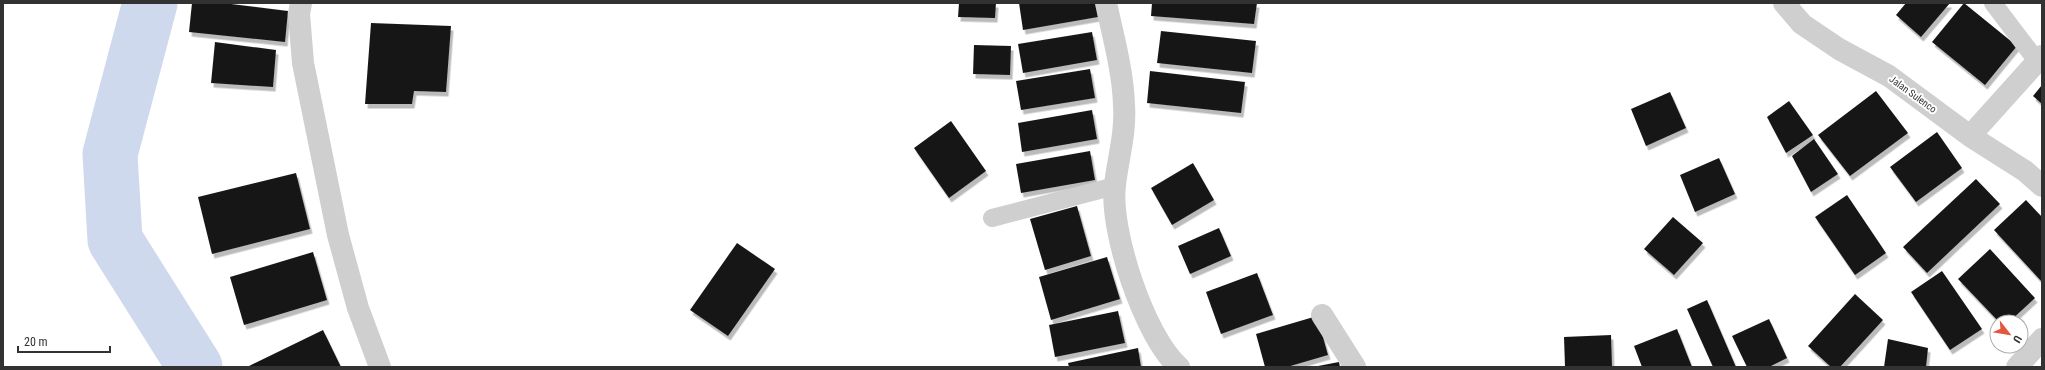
<svg xmlns="http://www.w3.org/2000/svg" width="2045" height="370" viewBox="0 0 2045 370" font-family="'Roboto Condensed',sans-serif">
  <defs>
    <filter id="shadow"><feDropShadow dx="2.5" dy="4.5" stdDeviation="0" flood-color="#0004"/></filter>
  </defs>
  <rect width="100%" height="100%" fill="#fff"/>
  <g fill="none" stroke-linecap="round" stroke-linejoin="round">
    <!-- river -->
    <path stroke="#ced9ed" stroke-width="55" d="M150 3 110 154 115 240 195 367"/>
  </g>
  <!-- building -->
  <path fill="#191919" filter="url(#shadow)" d="M192 3H223L288 11 285 42 189 32Z
    M959 3H996L995 18 958 17Z
    M1019 3H1096L1098 17 1023 30Z
    M1152 3H1257L1254 24 1151 16Z
    M1906 3H1950L1921 37 1896 15Z
    M1964 3 2017 46 1985 85 1932 42Z
    M371 23 451 26 446 92 414 91 412 104H365Z
    M1161 31 1256 41 1252 73 1157 63Z
    M1092 32 1097 60 1023 73 1018 44Z
    M215 42 276 50 273 87 211 83Z
    M974 45 1011 46 1010 75 973 74Z
    M1090 69 1095 98 1021 110 1016 81Z
    M1150 71 1245 82 1241 113 1147 103Z
    M2042 85V104L2033 96Z
    M1876 91 1908 133 1850 176 1818 135Z
    M1670 92 1686 128 1646 146 1631 109Z
    M1789 101 1813 135 1786 153 1767 117Z
    M1092 110 1097 139 1022 152 1018 123Z
    M951 121 986 171 949 198 914 148Z
    M1937 132 1962 168 1916 202 1890 167Z
    M1814 139 1838 174 1811 192 1792 156Z
    M1090 151 1095 180 1021 193 1016 164Z
    M1719 158 1735 194 1695 212 1680 175Z
    M1193 163 1214 200 1172 225 1151 188Z
    M296 173 310 229 212 254 198 197Z
    M1976 179 2000 204 1927 273 1903 247Z
    M1847 195 1886 253 1855 275 1815 217Z
    M2026 200 2042 217V282L1994 230Z
    M1077 206 1091 256 1045 270 1030 219Z
    M1673 217 1703 243 1674 275 1644 249Z
    M1219 228 1231 256 1190 274 1178 246Z
    M737 243 775 269 728 336 690 310Z
    M1990 249 2035 298 2009 322H1999L1958 279Z
    M313 252 327 300 244 325 230 277Z
    M1107 257 1120 299 1051 320 1039 277Z
    M1942 271 1982 329 1950 350 1911 292Z
    M1257 273 1273 315 1221 334 1206 292Z
    M1855 294 1883 320 1840 367H1831L1808 346Z
    M1707 300 1736 367H1713L1687 309Z
    M1118 311 1125 343 1055 357 1049 325Z
    M1317 316 1328 355 1287 367H1265L1256 334Z
    M1769 319 1787 358 1769 367H1747L1732 336Z
    M1677 329 1692 367H1642L1634 346Z
    M323 330 341 367H247Z
    M1611 335 1612 367H1565L1564 337Z
    M1888 339 1928 348 1926 367H1884Z
    M1138 348 1141 367H1069L1068 363Z
    M1339 362 1340 367H1318V366Z"/>
  <g fill="none" stroke-linecap="round" stroke-linejoin="round">
    <!-- service -->
    <path stroke="#cfcfcf" stroke-width="18" d="M1993 3 2037 61
      M992 218 1115 186"/>
    <!-- minor -->
    <path stroke="#cfcfcf" stroke-width="22" d="M301 3 299 14 303 63 338 235 358 308 380 367
      M1106 3C1113 36 1123 71 1124 105 1126 133 1118 158 1115 185 1109 230 1145 338 1179 367
      M1784 3 1802 24 1839 49 1889 76 1970 136 2025 171 2042 186
      M1970 136 2042 56
      M1322 315 1355 367
      M2017 367 2042 339"/>
  </g>
  <g text-anchor="middle" dominant-baseline="central" stroke-width="4" stroke-linejoin="round" paint-order="stroke">
    <!-- street labels -->
    <g font-size="10" fill="#323232" stroke="#fff">
      <text transform="translate(1913 94) rotate(36)">Jalan Sulenco</text>
    </g>
  </g>
  <!-- border -->
  <rect width="2045" height="370" fill="none" stroke="#323232" stroke-width="8"/>
  <!-- north arrow -->
  <g transform="translate(2009 334) rotate(121)"><circle r="19" fill="#ffffff" stroke="#adadad"/>
  <path d="M0-3L7 15L0 10L-7 15Z" fill="#e1583c"/>
  <text y="-6" font-size="11" font-weight="bold" text-anchor="middle" fill="#323232">U</text>
  </g>
  <!-- scale -->
  <path d="M18 346v6h92v-6" fill="none" stroke="#323232" stroke-width="2"/>
  <text x="24" y="346" font-size="12" fill="#323232" stroke="#ffffff" stroke-width="3" paint-order="stroke">20 m</text>
</svg>
